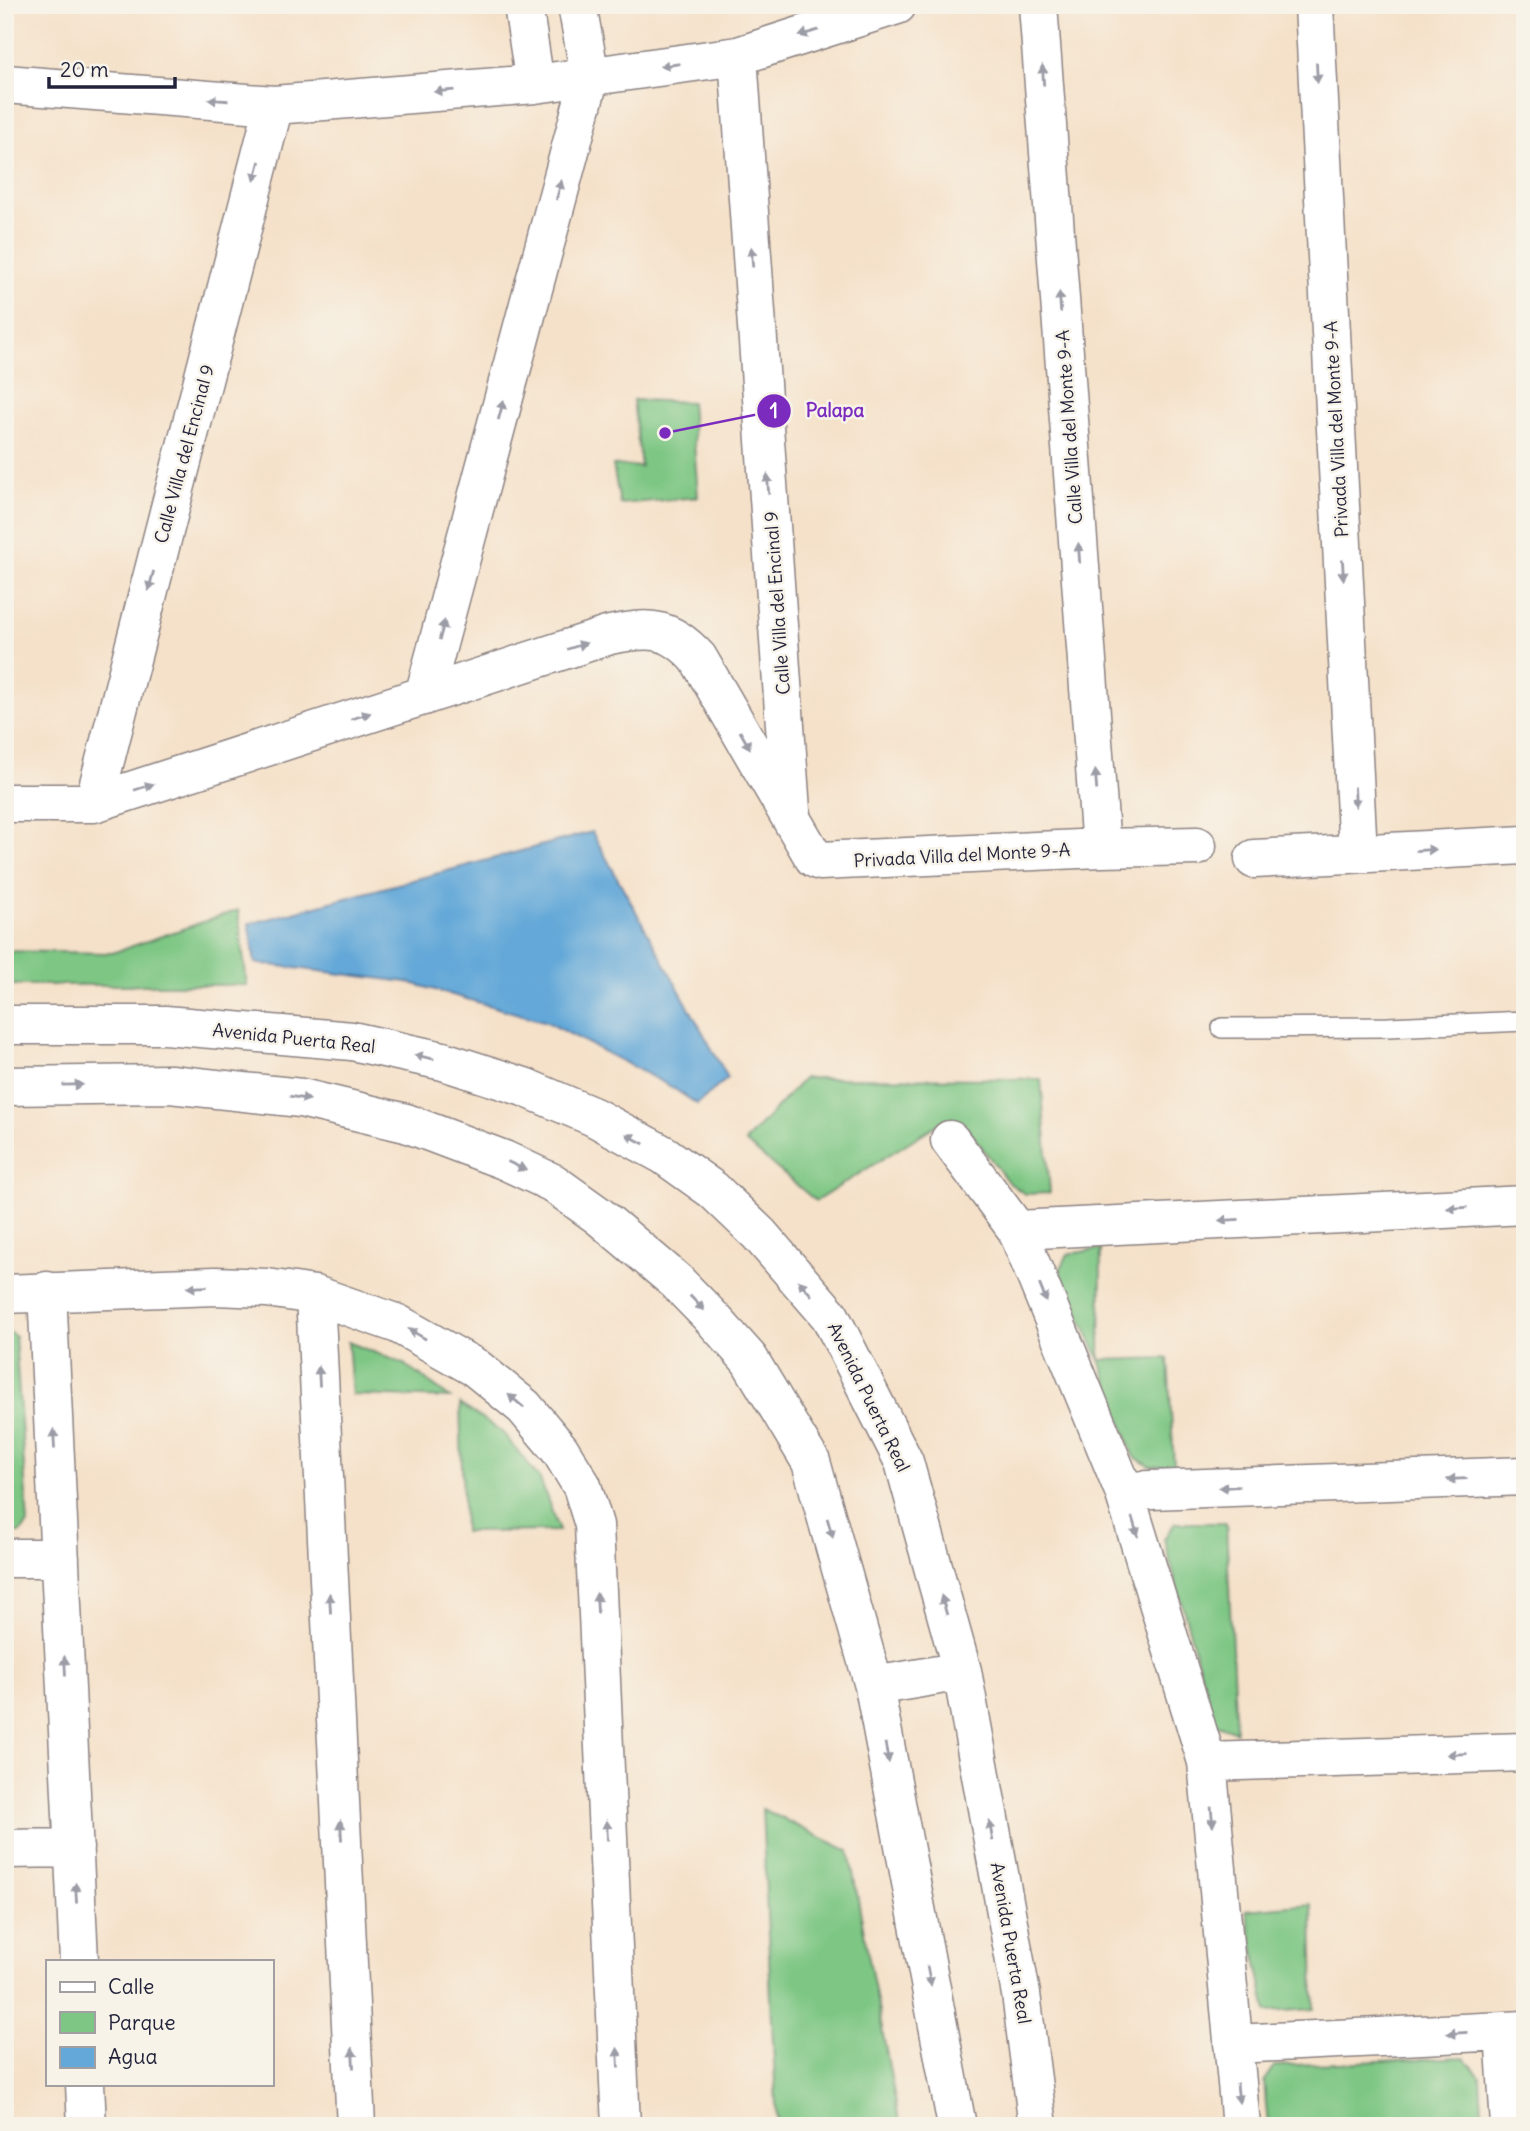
<svg xmlns="http://www.w3.org/2000/svg" width="1530" height="2131" viewBox="0 0 1530 2131" font-family="Delius,sans-serif">
  <rect width="100%" height="100%" fill="#f7f3e8"/>
  <filter id="ink" filterUnits="userSpaceOnUse"><feTurbulence type="fractalNoise" baseFrequency=".0143" numOctaves="2"/><feDisplacementMap in="SourceGraphic" scale="14" xChannelSelector="R" yChannelSelector="G"/><feConvolveMatrix kernelMatrix="1 2 1 2 8 2 1 2 1" color-interpolation-filters="sRGB"/></filter>
  <filter id="wash" filterUnits="userSpaceOnUse"><feTurbulence type="fractalNoise" baseFrequency=".00686" numOctaves="4" result="noise"/><feDisplacementMap in="SourceGraphic" scale="28" xChannelSelector="R" yChannelSelector="G"/><feGaussianBlur stdDeviation="1.57" result="paint"/><feColorMatrix in="noise" values="0 0 0 0 0 0 0 0 0 0 0 0 0 0 0 0 0 1.4 0 .05"/><feComposite in="paint" operator="in"/></filter>
  <g filter="url(#wash)">
    <rect width="100%" height="100%" fill="#f5e1c9"/>
    <!-- green -->
    <path fill="#7dc683" stroke="#50745f" stroke-width="2" d="M633 400 691 402 698 497 620 504 613 465 641 467Z
      M238 910 247 985H5V951L112 953Z
      M804 1078 1041 1079 1050 1193 1025 1194 1008 1182 968 1129 944 1120 816 1201 745 1142Z
      M1101 1249 1100 1360 1168 1358 1174 1466 1151 1467 1133 1456 1100 1360 1059 1272 1068 1254Z
      M5 1330 15 1336 28 1524 20 1533H5Z
      M348 1342 404 1364 450 1398 352 1395Z
      M460 1404 503 1433 540 1479 559 1531 464 1532Z
      M1175 1523H1226L1236 1732 1215 1724 1164 1539Z
      M762 1809 849 1851 900 2126H777Z
      M1312 1904 1314 2009 1267 2012 1246 1910Z
      M1464 2057 1480 2076 1483 2126H1268L1264 2082 1275 2066Z"/>
    <!-- water -->
    <path fill="#63a8d8" stroke="#42658a" stroke-width="2" d="M592 832 728 1078 697 1104 670 1086 547 1022 407 982 255 963 249 924Z"/>
  </g>
  <g filter="url(#ink)">
    <g fill="none" stroke-linecap="round" stroke-linejoin="round">
      <defs>
        <path id="service" d="M1222 1028 1388 1027 1525 1021"/>
        <path id="minor" d="M523 5 535 84
          M1038 5 1101 848
          M1314 5 1358 853
          M738 56 791 811
          M5 84 274 105 535 84 738 56 897 5
          M424 696 590 76 577 5
          M5 803H94L610 635C649 627 669 626 698 658L814 858 820 861 1101 848 1197 846
          M94 803 274 105
          M1254 859 1525 845
          M950 1140 1017 1230 1124 1491 1207 1762 1241 2126
          M1017 1230 1525 1205
          M47 1291 79 1961
          M5 1294 215 1286 267 1288 315 1295 398 1324 476 1368 524 1407 560 1450 582 1486 594 1525 621 2126
          M315 1295 356 2126
          M1124 1491 1525 1476
          M5 1558H60
          M1207 1762 1525 1752
          M5 1849 74 1848
          M1504 2031 1510 2126
          M1233 2044 1525 2030
          M85 2084 87 2126"/>
        <path id="secondary" d="M5 1025H165L352 1041 443 1061 524 1087 594 1117 664 1155 713 1190 759 1234 830 1316 904 1462 962 1671 1021 1994 1038 2126
          M5 1086 170 1084 301 1098 406 1123 504 1160 553 1183 599 1216 676 1281 714 1320 749 1359 811 1462 874 1686 957 2126
          M874 1686 962 1671"/>
      </defs>
      <!-- service casing -->
      <use href="#service" stroke="#8c8282" stroke-width="22"/>
      <!-- minor casing -->
      <use href="#minor" stroke="#8c8282" stroke-width="41"/>
      <!-- secondary casing -->
      <use href="#secondary" stroke="#8c8282" stroke-width="41"/>
      <!-- service -->
      <use href="#service" stroke="#fff" stroke-width="19"/>
      <!-- minor -->
      <use href="#minor" stroke="#fff" stroke-width="38"/>
      <!-- secondary -->
      <use href="#secondary" stroke="#fff" stroke-width="38"/>
    </g>
    <!-- one-way arrows -->
    <defs><path id="oneway-solid" d="M-6-.8H1V-3.2L6.5 0L1 3.2V.8H-6Z" transform="scale(1.75)"/></defs>
    <g fill="#9c9ca7">
      <use href="#oneway-solid" transform="translate(809 33) rotate(162)"/>
      <use href="#oneway-solid" transform="translate(670 65) rotate(172)"/>
      <use href="#oneway-solid" transform="translate(1317 73) rotate(87)"/>
      <use href="#oneway-solid" transform="translate(1043 75) rotate(-94)"/>
      <use href="#oneway-solid" transform="translate(444 91) rotate(175)"/>
      <use href="#oneway-solid" transform="translate(218 100) rotate(-176)"/>
      <use href="#oneway-solid" transform="translate(257 171) rotate(105)"/>
      <use href="#oneway-solid" transform="translate(559 190) rotate(-75)"/>
      <use href="#oneway-solid" transform="translate(752 257) rotate(-94)"/>
      <use href="#oneway-solid" transform="translate(1060 302) rotate(-94)"/>
      <use href="#oneway-solid" transform="translate(501 410) rotate(-75)"/>
      <use href="#oneway-solid" transform="translate(768 484) rotate(-94)"/>
      <use href="#oneway-solid" transform="translate(1079 553) rotate(-94)"/>
      <use href="#oneway-solid" transform="translate(1343 570) rotate(87)"/>
      <use href="#oneway-solid" transform="translate(151 581) rotate(105)"/>
      <use href="#oneway-solid" transform="translate(442 630) rotate(-75)"/>
      <use href="#oneway-solid" transform="translate(577 646) rotate(-18)"/>
      <use href="#oneway-solid" transform="translate(361 716) rotate(-18)"/>
      <use href="#oneway-solid" transform="translate(745 740) rotate(60)"/>
      <use href="#oneway-solid" transform="translate(1096 780) rotate(-94)"/>
      <use href="#oneway-solid" transform="translate(144 787) rotate(-18)"/>
      <use href="#oneway-solid" transform="translate(1355 797) rotate(87)"/>
      <use href="#oneway-solid" transform="translate(1426 850) rotate(-3)"/>
      <use href="#oneway-solid" transform="translate(424 1057) rotate(-168)"/>
      <use href="#oneway-solid" transform="translate(73 1085) rotate(-1)"/>
      <use href="#oneway-solid" transform="translate(300 1098) rotate(10)"/>
      <use href="#oneway-solid" transform="translate(635 1139) rotate(-151)"/>
      <use href="#oneway-solid" transform="translate(517 1166) rotate(25)"/>
      <use href="#oneway-solid" transform="translate(1457 1208) rotate(177)"/>
      <use href="#oneway-solid" transform="translate(1229 1220) rotate(177)"/>
      <use href="#oneway-solid" transform="translate(197 1287) rotate(178)"/>
      <use href="#oneway-solid" transform="translate(805 1288) rotate(-131)"/>
      <use href="#oneway-solid" transform="translate(1043 1293) rotate(68)"/>
      <use href="#oneway-solid" transform="translate(697 1303) rotate(46)"/>
      <use href="#oneway-solid" transform="translate(417 1334) rotate(-150)"/>
      <use href="#oneway-solid" transform="translate(319 1376) rotate(-93)"/>
      <use href="#oneway-solid" transform="translate(516 1401) rotate(-140)"/>
      <use href="#oneway-solid" transform="translate(54 1439) rotate(-93)"/>
      <use href="#oneway-solid" transform="translate(1457 1479) rotate(178)"/>
      <use href="#oneway-solid" transform="translate(1229 1487) rotate(178)"/>
      <use href="#oneway-solid" transform="translate(1135 1527) rotate(73)"/>
      <use href="#oneway-solid" transform="translate(830 1528) rotate(74)"/>
      <use href="#oneway-solid" transform="translate(330 1603) rotate(-93)"/>
      <use href="#oneway-solid" transform="translate(597 1603) rotate(-93)"/>
      <use href="#oneway-solid" transform="translate(944 1605) rotate(-106)"/>
      <use href="#oneway-solid" transform="translate(65 1666) rotate(-93)"/>
      <use href="#oneway-solid" transform="translate(887 1753) rotate(79)"/>
      <use href="#oneway-solid" transform="translate(1457 1754) rotate(178)"/>
      <use href="#oneway-solid" transform="translate(1212 1817) rotate(85)"/>
      <use href="#oneway-solid" transform="translate(341 1830) rotate(-93)"/>
      <use href="#oneway-solid" transform="translate(607 1830) rotate(-93)"/>
      <use href="#oneway-solid" transform="translate(991 1831) rotate(-100)"/>
      <use href="#oneway-solid" transform="translate(76 1893) rotate(-93)"/>
      <use href="#oneway-solid" transform="translate(929 1976) rotate(79)"/>
      <use href="#oneway-solid" transform="translate(1457 2033) rotate(177)"/>
      <use href="#oneway-solid" transform="translate(353 2058) rotate(-93)"/>
      <use href="#oneway-solid" transform="translate(618 2058) rotate(-93)"/>
      <use href="#oneway-solid" transform="translate(1238 2093) rotate(84)"/>
    </g>
  </g>
  <g text-anchor="middle" dominant-baseline="central" stroke-width="5" stroke-linejoin="round" paint-order="stroke">
    <!-- street labels -->
    <g font-size="18" fill="#22223b" stroke="#f7f3e8">
      <text transform="translate(1069 427) rotate(-94)">Calle Villa del Monte 9-A</text>
      <text transform="translate(1336 429) rotate(-93)">Privada Villa del Monte 9-A</text>
      <text transform="translate(184 454) rotate(-75)">Calle Villa del Encinal 9</text>
      <text transform="translate(777 603) rotate(-94)">Calle Villa del Encinal 9</text>
      <text transform="translate(962 855) rotate(-3)">Privada Villa del Monte 9-A</text>
      <text transform="translate(294 1038) rotate(6)">Avenida Puerta Real</text>
      <text transform="translate(869 1397) rotate(64)">Avenida Puerta Real</text>
      <text transform="translate(1011 1943) rotate(80)">Avenida Puerta Real</text>
    </g>
  </g>
  <!-- callouts -->
  <path fill="none" stroke="#7b2cbf" stroke-width="2.5" d="M665 433L774 411"/>
  <g fill="#7b2cbf" stroke="#f7f3e8" stroke-width="2.5">
    <circle cx="665" cy="433" r="7"/>
    <circle cx="774" cy="411" r="18"/>
  </g>
  <g font-size="21" text-anchor="middle" font-weight="bold" fill="#fff">
    <text x="774" y="418">1</text>
  </g>
  <g font-size="19" text-anchor="middle" font-weight="bold" fill="#7b2cbf" stroke="#f7f3e8" stroke-width="5" stroke-linejoin="round" paint-order="stroke">
    <text x="835" y="417">Palapa</text>
  </g>
  <!-- margin -->
  <rect width="1530" height="2131" fill="none" stroke="#f7f3e8" stroke-width="28"/>
  <!-- legend -->
  <rect x="46" y="1960" width="228" height="126" fill="#f7f3e8" stroke="#a29fa3" stroke-width="2"/>
  <rect x="60" y="1982" width="35" height="10" fill="#ffffff" stroke="#a29fa3" stroke-width="2"/>
  <text x="108" y="1994" font-size="21" fill="#22223b">Calle</text>
  <rect x="60" y="2012" width="35" height="21" fill="#7dc683" stroke="#a29fa3" stroke-width="2"/>
  <text x="108" y="2030" font-size="21" fill="#22223b">Parque</text>
  <rect x="60" y="2047" width="35" height="21" fill="#63a8d8" stroke="#a29fa3" stroke-width="2"/>
  <text x="108" y="2064" font-size="21" fill="#22223b">Agua</text>
  <!-- scale -->
  <path d="M49 77v10h126v-10" fill="none" stroke="#22223b" stroke-width="3.5"/>
  <text x="60" y="77" font-size="21" fill="#22223b" stroke="#f7f3e8" stroke-width="5" paint-order="stroke">20 m</text>
</svg>
